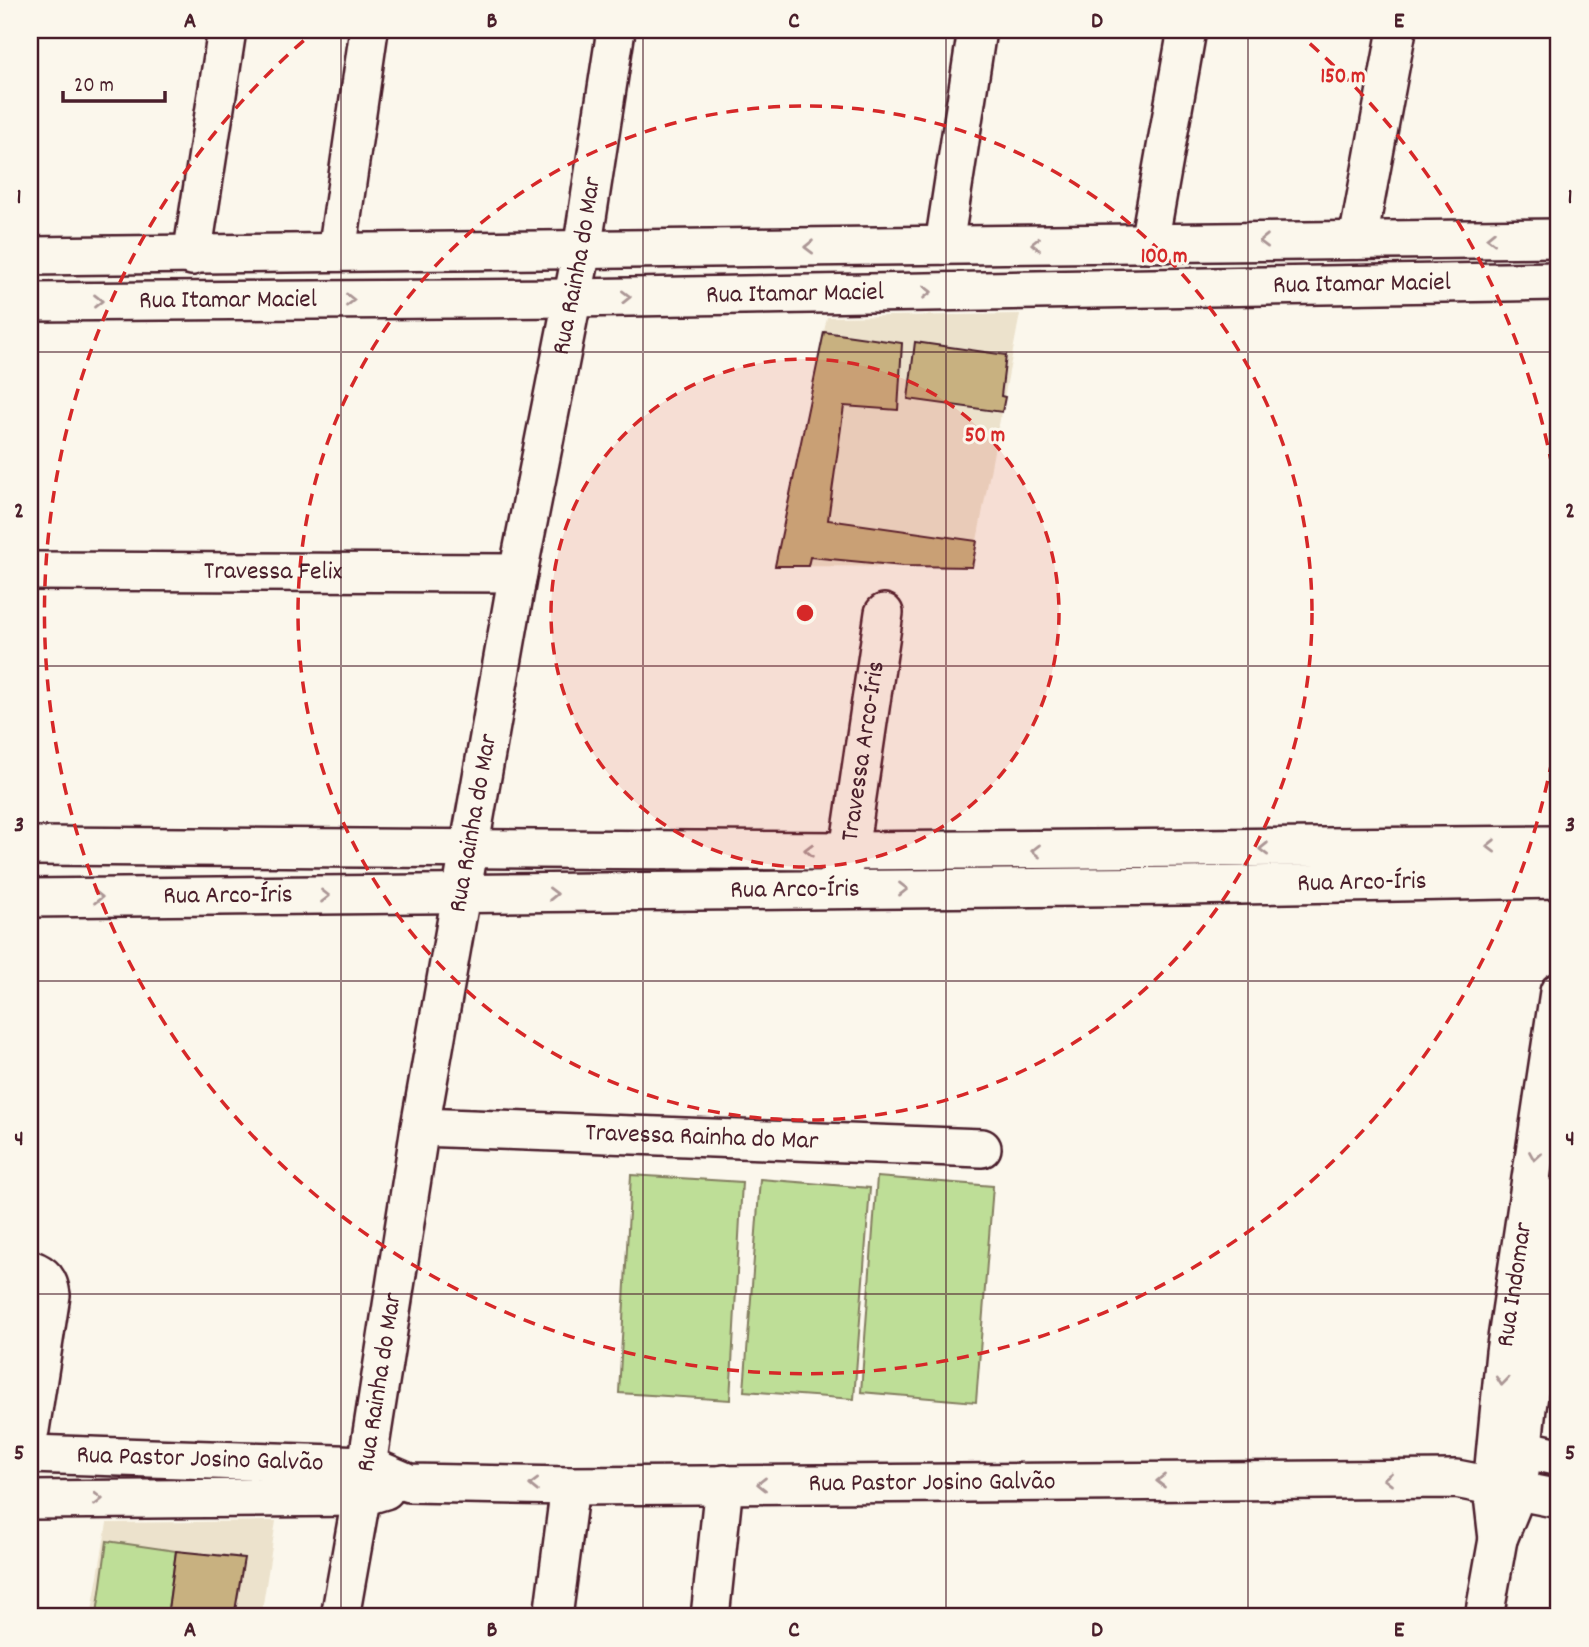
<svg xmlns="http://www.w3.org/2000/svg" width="1589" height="1647" viewBox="0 0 1589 1647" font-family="Dekko,sans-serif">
  <rect width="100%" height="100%" fill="#fbf7ec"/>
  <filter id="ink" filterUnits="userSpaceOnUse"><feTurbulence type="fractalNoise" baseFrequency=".0143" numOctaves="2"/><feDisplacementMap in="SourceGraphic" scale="14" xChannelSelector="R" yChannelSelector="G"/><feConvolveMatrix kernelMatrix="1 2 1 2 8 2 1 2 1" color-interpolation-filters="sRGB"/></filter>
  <g filter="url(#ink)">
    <!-- built -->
    <path fill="#ece2cc" d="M1020 314 972 567 775 566 827 317Z
      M276 1521 261 1617H91L107 1523Z"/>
    <!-- green -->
    <path fill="#bede97" stroke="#847e61" stroke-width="2" d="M631 1175 742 1182 730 1400 619 1393Z
      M877 1177 993 1186 976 1402 861 1392Z
      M760 1179 870 1188 854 1399 744 1391Z
      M107 1541 176 1551 167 1617H119L97 1614Z"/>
    <!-- building -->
    <path fill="#c8b180" stroke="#4a1f2b" stroke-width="2" d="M824 332 902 343 898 410 844 406 828 520 977 541 972 567 903 566 810 557 808 566H775Z
      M915 342 1006 355 1001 396 1005 397 1002 412 908 399Z
      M176 1551 244 1558 234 1617H167Z"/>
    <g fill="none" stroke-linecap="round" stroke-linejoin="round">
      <defs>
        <g id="minor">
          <path d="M1358 240 1397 30"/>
          <path d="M1149 243 1187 30"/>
          <path d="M944 245 977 30"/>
          <path d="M337 252 369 30"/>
          <path d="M30 256 1559 238"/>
          <path d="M192 256 227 30"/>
          <path id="s1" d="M30 302 573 298 1559 281"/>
          <path id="s2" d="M30 571 518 573"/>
          <path d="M30 846 849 851 1559 845"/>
          <path id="s3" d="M841 875 849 851 884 613"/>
          <path id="s4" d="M30 898 1184 886 1559 879"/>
          <path id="s5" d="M420 1127 982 1148"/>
          <path d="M30 1269C44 1274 49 1280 51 1295L30 1430"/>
          <path d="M1498 1452 1523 1449 1559 1457"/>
          <path id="s6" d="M30 1454 367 1465 409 1483 570 1486 1456 1479 1559 1499"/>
          <path d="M30 1500 362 1497 385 1490"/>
          <path id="s7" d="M1498 1539 1492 1487 1505 1352 1559 992"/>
          <path id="s8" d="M340 1617 367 1465 420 1127 518 573 582 250 616 30"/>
          <path d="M553 1617 570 1486"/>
          <path d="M710 1617 724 1484"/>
          <path d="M1484 1617 1498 1539 1518 1490 1527 1408 1559 1196"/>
        </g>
      </defs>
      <!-- minor casing -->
      <use href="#minor" stroke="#4a1f2b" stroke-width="42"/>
      <!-- minor -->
      <use href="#minor" stroke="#fbf7ec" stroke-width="37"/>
    </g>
    <!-- one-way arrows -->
    <defs><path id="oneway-chevron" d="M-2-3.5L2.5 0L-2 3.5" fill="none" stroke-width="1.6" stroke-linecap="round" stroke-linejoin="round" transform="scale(1.75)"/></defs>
    <g stroke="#ab9695">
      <use href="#oneway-chevron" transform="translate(1491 238) rotate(179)"/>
      <use href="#oneway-chevron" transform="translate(1264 241) rotate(179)"/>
      <use href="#oneway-chevron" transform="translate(1036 244) rotate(180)"/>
      <use href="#oneway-chevron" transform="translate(809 247) rotate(179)"/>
      <use href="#oneway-chevron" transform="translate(927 292) rotate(-1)"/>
      <use href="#oneway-chevron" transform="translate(626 297) rotate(-1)"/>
      <use href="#oneway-chevron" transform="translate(350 300)"/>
      <use href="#oneway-chevron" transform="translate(98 301)"/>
      <use href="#oneway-chevron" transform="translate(1491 846) rotate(179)"/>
      <use href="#oneway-chevron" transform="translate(1264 849) rotate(179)"/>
      <use href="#oneway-chevron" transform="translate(809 850) rotate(-179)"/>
      <use href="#oneway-chevron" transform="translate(1036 851) rotate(180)"/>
      <use href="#oneway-chevron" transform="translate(903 889)"/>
      <use href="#oneway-chevron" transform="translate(553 894) rotate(-1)"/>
      <use href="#oneway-chevron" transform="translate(325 896)"/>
      <use href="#oneway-chevron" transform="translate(98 897)"/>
      <use href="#oneway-chevron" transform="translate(1535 1156) rotate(99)"/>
      <use href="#oneway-chevron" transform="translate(1502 1381) rotate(96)"/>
      <use href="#oneway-chevron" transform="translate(1388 1479) rotate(180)"/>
      <use href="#oneway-chevron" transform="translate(1161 1481) rotate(180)"/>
      <use href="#oneway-chevron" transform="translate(762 1484) rotate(180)"/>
      <use href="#oneway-chevron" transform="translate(534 1485) rotate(-179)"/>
      <use href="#oneway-chevron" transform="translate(98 1499)"/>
    </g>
  </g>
  <!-- grid -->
  <path fill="none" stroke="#4a1f2b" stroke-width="2" stroke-opacity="0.55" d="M341 30V1617M643 30V1617M946 30V1617M1248 30V1617M30 352H1559M30 666H1559M30 981H1559M30 1294H1559"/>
  <!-- distance rings -->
  <circle cx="805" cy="613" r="254" fill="#d62828" fill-opacity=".12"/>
  <g fill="none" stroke="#d62828" stroke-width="3.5" stroke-dasharray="12 9">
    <circle cx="805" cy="613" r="254"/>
    <circle cx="805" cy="613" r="507"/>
    <path d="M1559 719A761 761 0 1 1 316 30M1294 30A761 761 0 0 1 1559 507"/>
  </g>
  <g text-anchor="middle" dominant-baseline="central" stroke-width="6" stroke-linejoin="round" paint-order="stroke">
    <!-- street labels -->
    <g font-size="26" fill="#4a1f2b" stroke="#fbf7ec">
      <text stroke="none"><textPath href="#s8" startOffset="1372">Rua Rainha do Mar</textPath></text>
      <text stroke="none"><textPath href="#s1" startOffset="1332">Rua Itamar Maciel</textPath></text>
      <text stroke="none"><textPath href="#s1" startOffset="765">Rua Itamar Maciel</textPath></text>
      <text stroke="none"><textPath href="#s1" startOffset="198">Rua Itamar Maciel</textPath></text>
      <text stroke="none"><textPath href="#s2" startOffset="243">Travessa Felix</textPath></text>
      <text stroke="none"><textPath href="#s3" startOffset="126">Travessa Arco-Íris</textPath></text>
      <text stroke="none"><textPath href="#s8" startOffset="805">Rua Rainha do Mar</textPath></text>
      <text stroke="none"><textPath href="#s4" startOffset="1332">Rua Arco-Íris</textPath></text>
      <text stroke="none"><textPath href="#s4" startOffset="765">Rua Arco-Íris</textPath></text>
      <text stroke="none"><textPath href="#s4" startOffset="198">Rua Arco-Íris</textPath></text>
      <text stroke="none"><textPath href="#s5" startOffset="282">Travessa Rainha do Mar</textPath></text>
      <text stroke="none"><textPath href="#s7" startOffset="256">Rua Indomar</textPath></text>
      <text stroke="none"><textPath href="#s8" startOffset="238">Rua Rainha do Mar</textPath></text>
      <text stroke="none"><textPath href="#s6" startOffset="170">Rua Pastor Josino Galvão</textPath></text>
      <text stroke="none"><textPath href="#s6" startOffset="906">Rua Pastor Josino Galvão</textPath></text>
    </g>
  </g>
  <circle cx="805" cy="613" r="10" fill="#d62828" stroke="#fbf7ec" stroke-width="3.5"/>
  <g font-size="21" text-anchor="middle" font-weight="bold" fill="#d62828" stroke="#fbf7ec" stroke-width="6" stroke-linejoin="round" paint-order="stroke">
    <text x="1343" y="82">150 m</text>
    <text x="1164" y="262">100 m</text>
    <text x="985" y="441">50 m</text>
  </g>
  <!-- margin -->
  <rect width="1589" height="1647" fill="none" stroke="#fbf7ec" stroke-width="77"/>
  <!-- scale -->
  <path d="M63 91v10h102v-10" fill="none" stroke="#4a1f2b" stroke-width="3.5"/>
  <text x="74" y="91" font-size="21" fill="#4a1f2b" stroke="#fbf7ec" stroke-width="5" paint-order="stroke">20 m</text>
  <rect x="38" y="38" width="1512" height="1570" fill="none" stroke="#4a1f2b" stroke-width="2.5"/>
  <g font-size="23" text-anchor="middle" font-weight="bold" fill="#4a1f2b">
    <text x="190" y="27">A</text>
    <text x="492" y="27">B</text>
    <text x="794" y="27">C</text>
    <text x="1097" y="27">D</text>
    <text x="1399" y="27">E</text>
    <text x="19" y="203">1</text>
    <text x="1570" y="203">1</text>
    <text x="19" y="517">2</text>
    <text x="1570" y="517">2</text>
    <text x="19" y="831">3</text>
    <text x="1570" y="831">3</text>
    <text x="19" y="1145">4</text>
    <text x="1570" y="1145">4</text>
    <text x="19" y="1459">5</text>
    <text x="1570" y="1459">5</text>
    <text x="190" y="1636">A</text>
    <text x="492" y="1636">B</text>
    <text x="794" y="1636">C</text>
    <text x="1097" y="1636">D</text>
    <text x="1399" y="1636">E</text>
  </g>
</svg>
